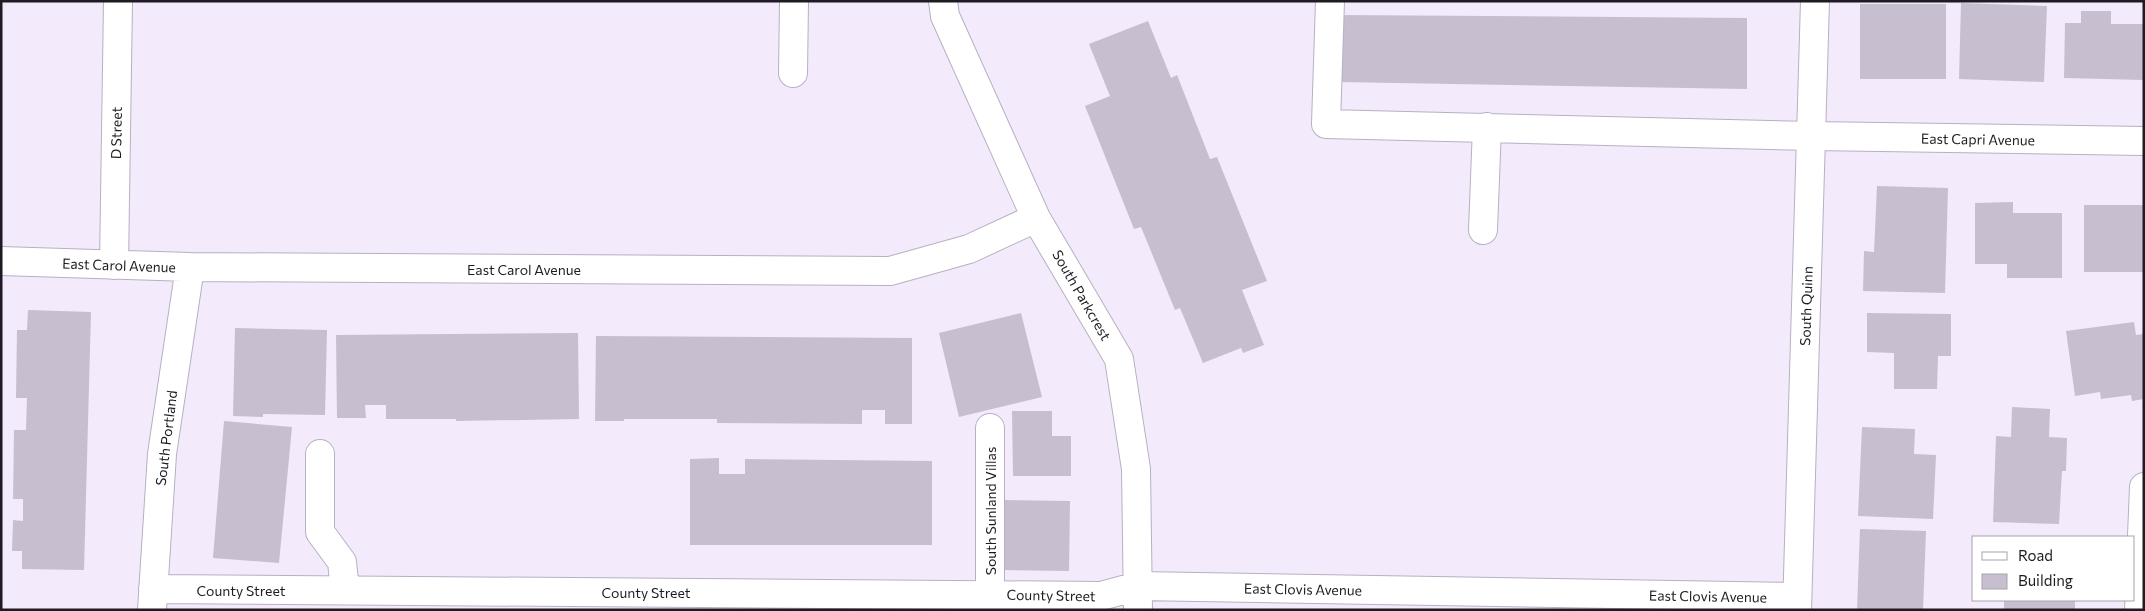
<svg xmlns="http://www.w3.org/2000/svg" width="2145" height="611" viewBox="0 0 2145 611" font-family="Commissioner,sans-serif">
  <rect width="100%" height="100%" fill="#f3eafc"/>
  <!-- building -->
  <path fill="#c7bed0" d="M1961 3 2047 6 2044 82 1959 79Z
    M1860 4H1946V79H1860Z
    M2081 11H2111V24H2144V80L2064 78 2065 23H2081Z
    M1340 15 1747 18V89L1339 82Z
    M1148 21 1171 78 1177 75 1210 159 1217 157 1267 281 1242 290 1264 345 1243 353 1241 348 1203 363 1180 308 1175 310 1141 227 1134 229 1085 106 1110 96 1089 44Z
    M1877 186 1948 188 1945 293 1863 291 1864 251 1874 252Z
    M2013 202V213H2062V278H2007V264H1975V203Z
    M2084 205H2144V272H2084Z
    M28 310 91 312 84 570 22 569V551H12L13 520 23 521V499H13L14 430H26L27 398H16L17 330H27Z
    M1021 313 1042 397 959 417 939 333Z
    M1867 313 1951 314V356H1938L1937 389H1894V353L1867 352Z
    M2134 322 2136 335 2144 334V399L2132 401 2131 395 2101 399 2100 392 2075 396 2066 331Z
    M235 328 327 330 325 415 263 414V417L233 416Z
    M578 333 579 419 456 421V419H386V405H365L366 418H337L336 335Z
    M596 336 912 338V424H885V410H862V424L717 423V419H624V421H595Z
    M2012 407 2050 409 2049 437 2067 438 2066 471H2062L2059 524 1993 522 1996 436 2011 437Z
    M1012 411H1052V436H1071V476H1013Z
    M224 421 292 427 279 563 213 558Z
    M1862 427 1915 429 1914 454 1936 455 1933 519 1858 516Z
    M719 458V474H745V459L932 461V545H690V459Z
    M1004 500 1070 501 1069 571 1002 570Z
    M1860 529 1926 531 1923 610H1857Z
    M2004 600H2075V610H2004Z"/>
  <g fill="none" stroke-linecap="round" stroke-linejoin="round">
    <defs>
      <path id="minor" d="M943 1 945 16 1036 218 1119 359 1136 469 1138 610
        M1330 1 1326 124 1812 136 2144 141
        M793 73 794 1
        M1483 230 1487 127
        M1 261 190 267 890 271 969 249 1036 218
        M114 265 118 1
        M990 428V595
        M320 454V532L342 562 345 590
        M153 589 1101 596 1138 586 1797 597
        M152 610 162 454 190 267
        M1797 610 1815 1
        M2139 610 2144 487"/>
    </defs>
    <!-- minor casing -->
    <use href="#minor" stroke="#b8b0c1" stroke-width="30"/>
    <!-- minor -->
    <use href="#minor" stroke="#fff" stroke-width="28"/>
  </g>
  <g text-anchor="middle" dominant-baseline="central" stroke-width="5" stroke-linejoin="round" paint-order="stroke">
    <!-- street labels -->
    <g font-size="14" fill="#1e1b22" stroke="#fff">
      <text transform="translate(116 133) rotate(-89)">D Street</text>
      <text transform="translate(1978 139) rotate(1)">East Capri Avenue</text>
      <text transform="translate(119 265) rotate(2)">East Carol Avenue</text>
      <text x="524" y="269">East Carol Avenue</text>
      <text transform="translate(1082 295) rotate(60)">South Parkcrest</text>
      <text transform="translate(1806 306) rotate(-88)">South Quinn</text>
      <text transform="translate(166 438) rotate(-83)">South Portland</text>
      <text transform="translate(990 511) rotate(-90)">South Sunland Villas</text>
      <text transform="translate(1303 589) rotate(1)">East Clovis Avenue</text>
      <text x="241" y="590">County Street</text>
      <text x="646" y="592">County Street</text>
      <text transform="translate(1051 595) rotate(1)">County Street</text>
      <text transform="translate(1708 596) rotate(1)">East Clovis Avenue</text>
    </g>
  </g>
  <!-- border -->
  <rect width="2145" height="611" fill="none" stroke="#1e1b22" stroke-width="5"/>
  <!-- legend -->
  <rect x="1972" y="536" width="162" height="65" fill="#ffffff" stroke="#a5a4a7"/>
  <rect x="1982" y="552" width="25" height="8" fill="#ffffff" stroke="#a5a4a7"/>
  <text x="2018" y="561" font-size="15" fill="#1e1b22">Road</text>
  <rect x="1982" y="574" width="25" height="15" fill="#c7bed0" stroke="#a5a4a7"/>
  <text x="2018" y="586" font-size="15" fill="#1e1b22">Building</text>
</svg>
